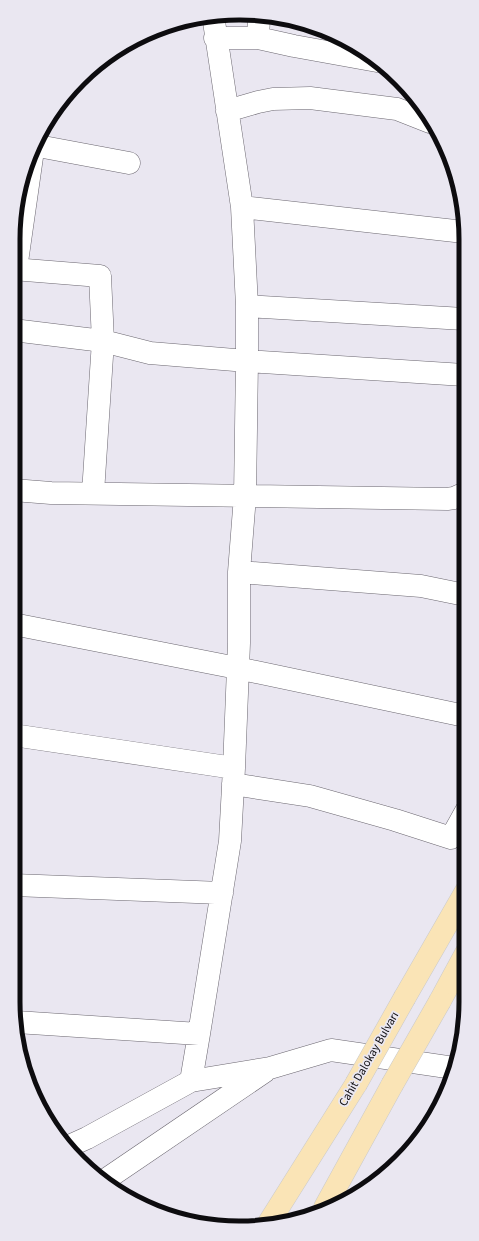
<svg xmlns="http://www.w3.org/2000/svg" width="479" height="1241" viewBox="0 0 479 1241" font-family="'Source Sans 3',sans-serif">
  <rect width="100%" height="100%" fill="#eae7f1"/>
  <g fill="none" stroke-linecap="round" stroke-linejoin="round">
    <defs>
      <path id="minor" d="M215 38H258L294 46 377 61
        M258 38 259 18
        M227 111 258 102 273 99 310 98 397 109 430 122
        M38 146 129 163
        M242 207 464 232
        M13 269 100 276 103 341 93 493
        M16 269 32 157
        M247 306 464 319
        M13 330 103 341 150 353 247 361 464 375
        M13 490 51 493 447 499 454 498 465 493
        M239 572 421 586 465 595
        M13 624 237 668 465 716
        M13 735 234 768
        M233 784 310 796 395 820 451 838 466 811
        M13 885 222 893
        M16 1022 199 1034
        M191 1081 199 1034 230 841 234 768 239 643V572L245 496 247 361V306L242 207 213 15
        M67 1147 87 1138 191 1081 270 1068 331 1050 454 1068
        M105 1180 264 1072"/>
      <path id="major" d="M405 997 466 891
        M440 1001 466 953
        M325 1207 392 1085
        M268 1224 356 1084"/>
    </defs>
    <!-- minor casing -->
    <use href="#minor" stroke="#6b6770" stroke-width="23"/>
    <!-- major casing -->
    <use href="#major" stroke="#cacaca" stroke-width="23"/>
    <!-- minor -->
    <use href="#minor" stroke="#fff" stroke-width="22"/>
    <!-- major -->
    <use href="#major" stroke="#fae4b6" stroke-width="22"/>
    <defs>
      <path id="major-bridge" d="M356 1084 405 997
        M392 1085 440 1001"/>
    </defs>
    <!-- major-bridge casing -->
    <use href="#major-bridge" stroke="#cacaca" stroke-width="23" stroke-linecap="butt"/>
    <!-- major-bridge -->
    <use href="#major-bridge" stroke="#fae4b6" stroke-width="22"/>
  </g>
  <g text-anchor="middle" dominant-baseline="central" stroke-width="3.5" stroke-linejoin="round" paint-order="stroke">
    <!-- street labels -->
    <g font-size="12" fill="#0d0c0f" stroke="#eae7f1">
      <text transform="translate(369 1059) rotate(-60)">Cahit Dalokay Bulvarı</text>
    </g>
  </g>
  <!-- crop -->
  <path d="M0 0H479V1241H0ZM239 20H240A219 219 0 0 1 459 239V1002A219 219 0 0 1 240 1221H239A219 219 0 0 1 20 1002V239A219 219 0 0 1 239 20Z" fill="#eae7f1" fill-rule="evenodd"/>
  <path fill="none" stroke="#0d0c0f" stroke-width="5" d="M239 20H240A219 219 0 0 1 459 239V1002A219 219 0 0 1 240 1221H239A219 219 0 0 1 20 1002V239A219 219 0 0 1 239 20Z"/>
</svg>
